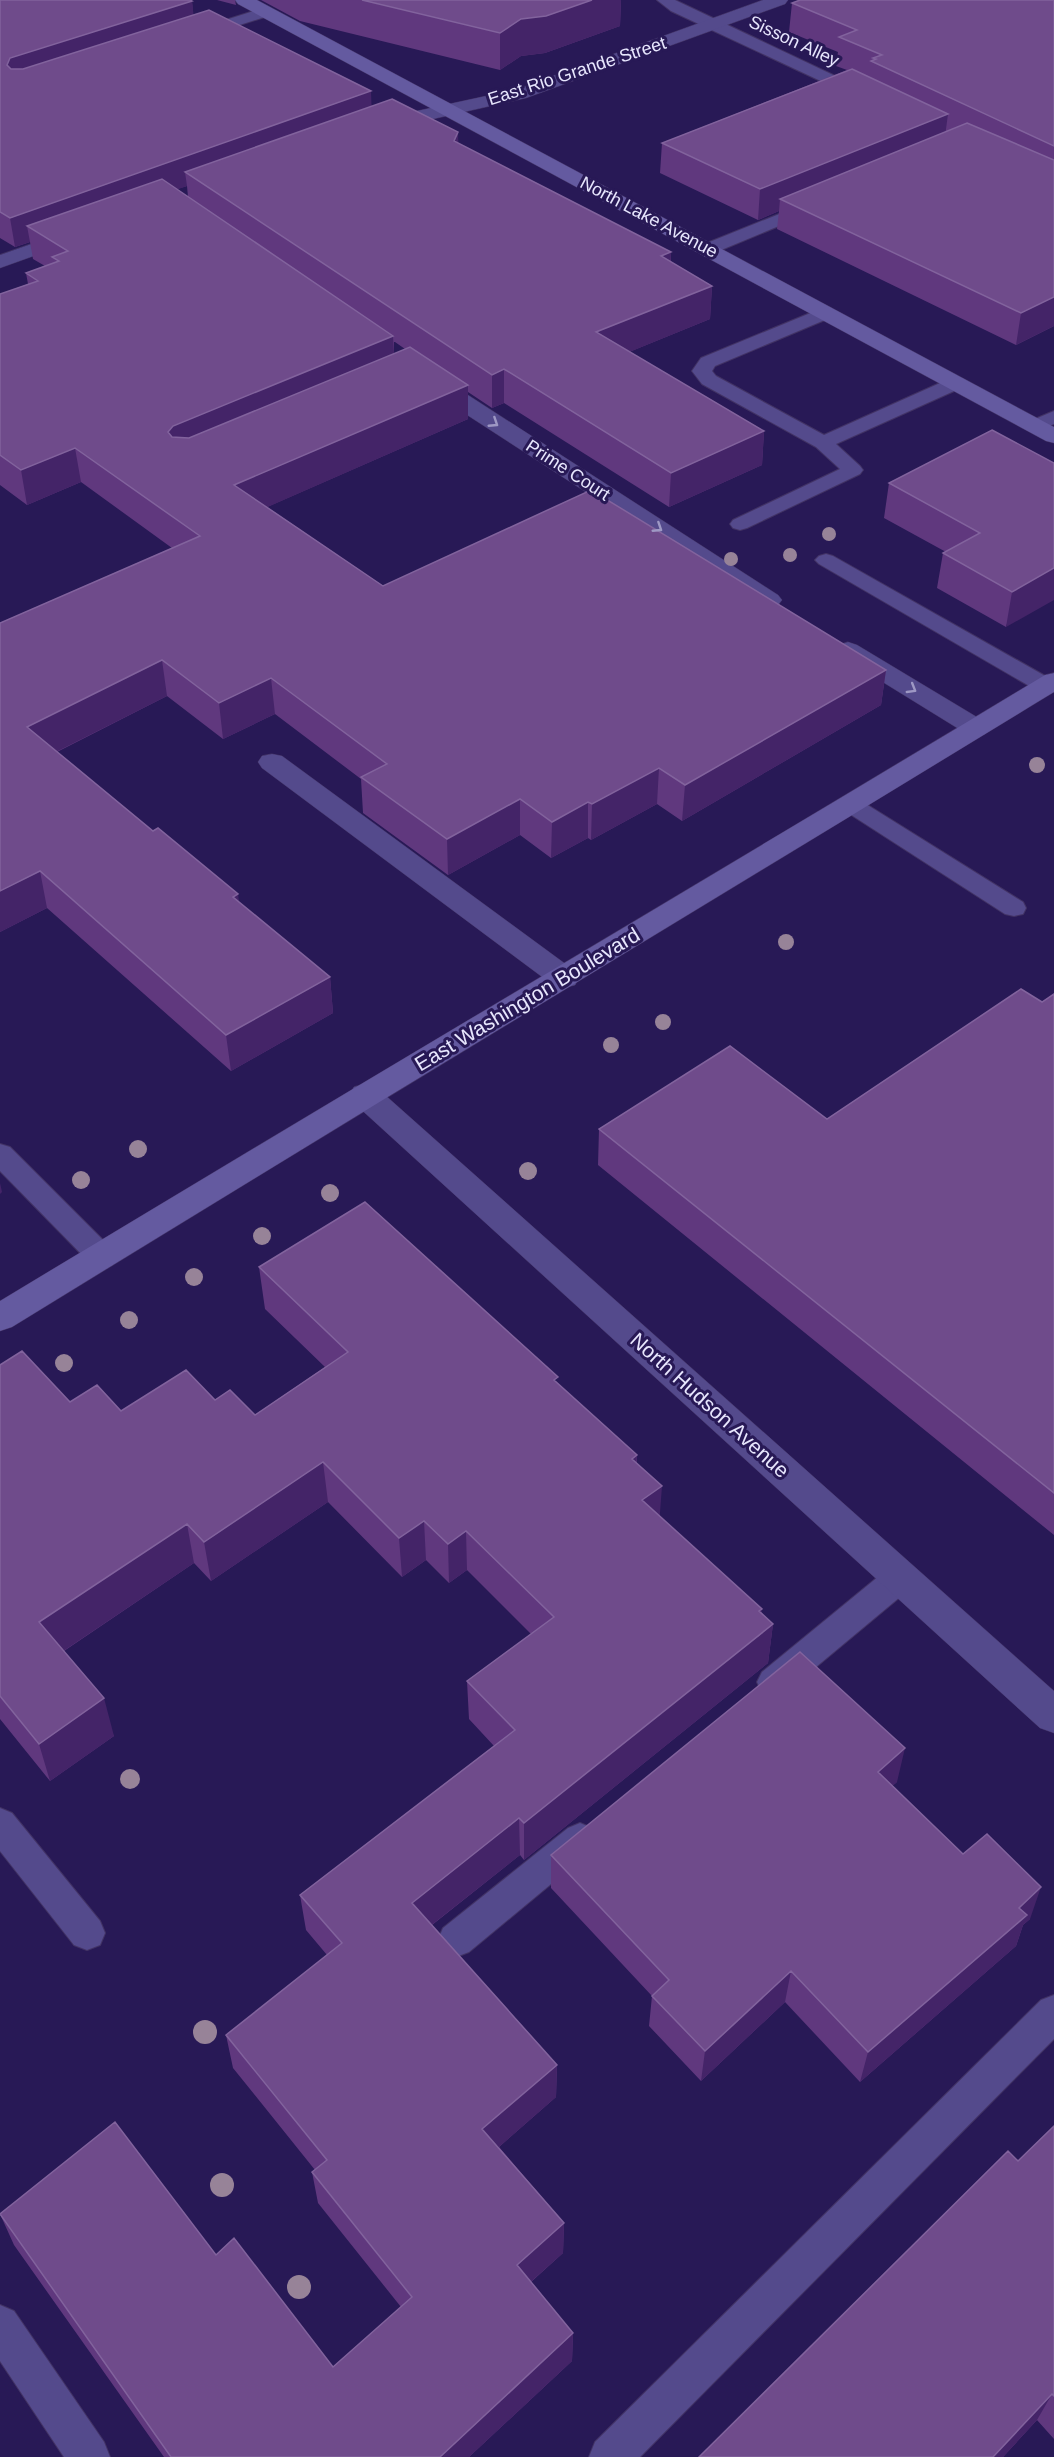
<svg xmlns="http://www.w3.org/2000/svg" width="1054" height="2457" viewBox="0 0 1054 2457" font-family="Arial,sans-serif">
  <rect width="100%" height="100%" fill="#281956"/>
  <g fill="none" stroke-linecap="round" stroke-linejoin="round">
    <defs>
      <path id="lane" d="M657 0H675L869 92 871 95 863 100 857 98 671 11Z
        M266 7 271 9 274 12 271 15 196 39 188 34 191 31Z
        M814 200 820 201 823 205 820 209 714 253H702L699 249 702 245Z
        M825 307 832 309 834 313 832 317 715 366 712 371 716 376 824 435 949 379H963L966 383 963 387 836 444 860 466 863 470 860 474 747 528 740 530 733 528 730 524 733 520 840 469 816 447 702 384 692 371 701 358Z
        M1054 411V424L1035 432 1028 430 1025 426 1028 422Z
        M826 554 833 556 1054 681V691L1046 693 1038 691 819 564 815 560 819 556Z
        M850 797 858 799 1023 902 1026 908 1023 914 1014 916 1005 914 842 809 838 804 842 799Z
        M0 1144 10 1147 112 1249 116 1257 112 1265 102 1268 92 1265 0 1171Z
        M901 1563 912 1567 917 1577 912 1587 786 1692 774 1697 762 1692 757 1682 762 1672 890 1567Z
        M0 1808 12 1813 100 1921 105 1933 100 1945 87 1950 74 1945 0 1851Z
        M580 1823 592 1828 598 1839 592 1850 469 1952 456 1957 443 1952 438 1940 443 1928 568 1828Z
        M1054 1995V2039L640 2457H589L595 2442 1041 2000Z
        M0 2305 14 2311 104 2442 110 2457H64L0 2361Z"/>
      <path id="street" d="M763 0H788L785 4 526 98 380 131 373 129 371 125 373 121 380 119 514 90Z
        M74 229 81 231 84 235 81 239 0 268V255Z
        M432 375 440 377 778 595 782 600 778 605 769 608 760 605 424 387 421 382 424 377Z
        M848 642 857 645 985 722 989 728 985 734 976 736 967 734 839 655 835 650 839 645Z
        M272 754 282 756 575 971 579 978 575 985 564 988 553 985 262 768 258 762 262 756Z
        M365 1084 376 1087 1054 1691V1733L1040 1728 354 1103 349 1095 354 1087Z"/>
      <path id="secondary" d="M235 0H257L1054 427V443L1046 441 238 4Z
        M1054 673V692C707 904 358 1114 12 1327L0 1331V1301C347 1091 697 885 1045 675Z"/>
    </defs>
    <!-- lane casing -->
    <use href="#lane" stroke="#423365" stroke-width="2"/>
    <!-- street casing -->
    <use href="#street" stroke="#423365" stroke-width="1"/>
    <!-- secondary casing -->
    <use href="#secondary" stroke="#423365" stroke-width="1"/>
    <!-- lane -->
    <use href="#lane" fill="#544a8c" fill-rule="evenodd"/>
    <!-- street -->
    <use href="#street" fill="#544a8c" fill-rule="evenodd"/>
    <!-- secondary -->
    <use href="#secondary" fill="#645aa0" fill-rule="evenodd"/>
  </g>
  <!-- trees -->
  <g fill="#978398">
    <circle cx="829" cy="534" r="7"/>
    <circle cx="790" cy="555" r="7"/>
    <circle cx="731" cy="559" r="7"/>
    <circle cx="1037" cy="765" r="8"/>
    <circle cx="786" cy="942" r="8"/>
    <circle cx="663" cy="1022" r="8"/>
    <circle cx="611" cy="1045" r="8"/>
    <circle cx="138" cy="1149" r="9"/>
    <circle cx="528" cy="1171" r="9"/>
    <circle cx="81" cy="1180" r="9"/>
    <circle cx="330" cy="1193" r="9"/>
    <circle cx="262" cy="1236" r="9"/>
    <circle cx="194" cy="1277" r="9"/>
    <circle cx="129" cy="1320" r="9"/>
    <circle cx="64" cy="1363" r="9"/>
    <circle cx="130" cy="1779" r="10"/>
    <circle cx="205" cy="2032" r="12"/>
    <circle cx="222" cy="2185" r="12"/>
    <circle cx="299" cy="2287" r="12"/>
  </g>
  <!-- wall -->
  <path fill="#60387e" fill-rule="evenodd" d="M0 0 192 1 193 15 372 106 458 144 671 252V262L712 286 710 319 629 352 764 431 762 465 669 507 504 403 492 408 468 392V419L267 507 383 586 886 670 881 705 682 821 657 804 591 840 588 838 551 858 520 835 448 875 363 813 361 779 275 714 223 739 167 696 57 752 330 977 333 1013 231 1071 47 908 0 932V623L172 548 81 482 27 505 0 485V294L28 284 26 273 45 266 33 259 30 242 15 247 0 238ZM187 186 188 197 177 189ZM394 342H395L405 349 394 354Z
    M217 0H235L236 5Z
    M261 0H621L620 26 545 53 521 56 500 70 300 21Z
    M1054 0V326L1016 345 777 229 779 211 758 220 660 173 662 143 847 70 836 66 838 52 789 32 792 3Z
    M1054 463 1006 627 937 588 943 553 946 552 884 518 889 483Z
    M1054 994V1535L598 1165 599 1129 827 1119 1042 1002Z
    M259 1267 558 1384 637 1455V1463L660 1516 773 1624 768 1663 524 1860 520 1855 432 1925 557 2065 556 2097 499 2147 564 2223 563 2253 531 2282 573 2333 572 2361 469 2457H164L14 2245 0 2214 216 2255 333 2367 401 2307 318 2203 312 2172 315 2170 233 2068 226 2035 327 1955 306 1930 300 1895 494 1746 469 1719 467 1681 531 1634 467 1570 449 1583 426 1560 402 1577 328 1502 211 1581 194 1563 64 1651 114 1736 50 1781 0 1719V1365L70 1402 121 1411 215 1400 255 1415 325 1367 265 1309Z
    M897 1782 892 1786 1030 1919 1023 1925 1016 1946 860 2082 785 2002 701 2081 649 2026 652 1996 551 1888V1855Z
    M1054 2126V2439L1037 2420 1003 2457H699L1018 2161Z"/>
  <!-- shaded-wall -->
  <path fill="#442468" d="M592 0H621L620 26 545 53 521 56 500 70V33L521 19Z
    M192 1 195 28 14 86 7 65 10 58Z
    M371 91 372 119 185 172 187 186 44 237 27 226 30 242 15 247 10 218Z
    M948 114 944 144 780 199 779 211 758 220 760 189Z
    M458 132 459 164 454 141Z
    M671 252 670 285 661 256Z
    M712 286 710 319 595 366 596 332Z
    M1054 297V326L1016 345 1021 313Z
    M393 336 395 370 177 460 168 432 173 426Z
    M504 369V403L492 408V375Z
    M468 385V419L238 520 234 485Z
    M764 431 762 465 669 507 671 473Z
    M75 448 81 482 27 505 21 470Z
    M1054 568V600L1006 627 1012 592Z
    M162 660 167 696 34 763 27 727Z
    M886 670 881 705 682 821 685 785Z
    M271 678 275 714 223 739 219 703Z
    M659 768 657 804 591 840 592 804Z
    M520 799V835L448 875 447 839Z
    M588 802V838L551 858 552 822Z
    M40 871 47 908 0 932V891Z
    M238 894 243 930 233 897Z
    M330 977 333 1013 231 1071 226 1035Z
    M0 1183 2 1192 0 1194Z
    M637 1455 635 1495 632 1459Z
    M323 1462 328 1502 211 1581 204 1542Z
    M662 1486 659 1526 642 1500Z
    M424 1521 426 1560 402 1577 399 1538Z
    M187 1524 194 1563 50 1660 39 1622Z
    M466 1531 467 1570 449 1583 448 1544Z
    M762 1609 758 1637 773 1624 768 1663 524 1860V1823Z
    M104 1698 114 1736 50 1781 39 1744Z
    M905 1748 897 1782 870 1805 878 1772Z
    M519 1818 520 1855 415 1938 412 1903Z
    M1041 1887 1030 1919 1023 1925 1016 1946 860 2082 868 2052Z
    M791 1971 785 2002 701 2081 705 2051Z
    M557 2065 556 2097 484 2160 482 2129Z
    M564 2223 563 2253 517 2294V2265Z
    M573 2333 572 2361 469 2457H440Z
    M1052 2394 1037 2420 1003 2457H993Z"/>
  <!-- building -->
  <path fill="#6f4b8b" stroke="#82639d" stroke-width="1.5" d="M0 0H190L192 1 10 58 7 65 11 69H23L209 10 371 91 10 218 0 212Z
    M362 0H592L546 16 521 19 500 33Z
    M800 0H1054V146L871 61 876 59 873 58 882 55 839 37 857 30 792 3Z
    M852 69 948 114 760 189 662 143Z
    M392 99 458 132 454 141 671 252 661 256 712 286 596 332 764 431 671 473 504 369 492 375 185 172Z
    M967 123 1054 160V297L1021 313 780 199Z
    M162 179 393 336 173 426 168 432 172 437 189 438 410 347 468 385 234 485 383 586 591 490 886 670 685 785 659 768 592 804 588 802 552 822 520 799 447 839 361 777 387 764 271 678 219 703 162 660 27 727 153 831 158 828 238 894 233 897 330 977 226 1035 40 871 0 891V623L200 536 75 448 21 470 0 455V294L38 281 26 273 59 261 52 257 68 251 27 226Z
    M992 430 1054 463V568L1012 592 943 553 980 533 889 483Z
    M1021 989 1042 1002 1054 994V1493L599 1129 730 1046 827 1119Z
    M365 1202 558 1377 554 1380 637 1455 632 1459 662 1486 642 1500 762 1609 759 1611 773 1624 524 1823 519 1818 412 1903 557 2065 482 2129 564 2223 517 2265 573 2333 440 2457H171L0 2214 115 2122 216 2255 234 2238 333 2367 412 2297 312 2172 327 2160 226 2035 342 1943 300 1895 515 1730 467 1681 554 1617 466 1531 448 1544 424 1521 399 1538 323 1462 204 1542 187 1524 39 1622 104 1698 39 1744 0 1696V1365L22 1351 70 1402 97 1385 121 1411 186 1370 215 1400 230 1390 255 1415 348 1352 259 1267Z
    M800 1652 905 1748 878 1772 963 1854 987 1834 1041 1887 1019 1908 1027 1915 868 2052 791 1971 705 2051 652 1996 669 1980 551 1855Z
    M1054 2126V2396L1052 2394 993 2457H699L1008 2151 1018 2161Z"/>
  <!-- one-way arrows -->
  <defs><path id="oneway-chevron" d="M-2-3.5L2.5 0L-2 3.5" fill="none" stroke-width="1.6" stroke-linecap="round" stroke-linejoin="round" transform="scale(1.5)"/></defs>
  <g stroke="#9e98c4">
    <use href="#oneway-chevron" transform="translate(494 423) rotate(33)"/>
    <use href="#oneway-chevron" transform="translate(658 528) rotate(33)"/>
    <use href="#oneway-chevron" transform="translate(912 689) rotate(31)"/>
  </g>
  <g text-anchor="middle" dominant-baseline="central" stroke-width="6" stroke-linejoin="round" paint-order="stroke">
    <!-- far-street labels -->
    <g font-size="18" fill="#e7e6fd" stroke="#281956">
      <text transform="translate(794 41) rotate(25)">Sisson Alley</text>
      <text transform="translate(577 71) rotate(-18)">East Rio Grande Street</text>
      <text transform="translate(649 217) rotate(28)">North Lake Avenue</text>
      <text transform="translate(568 470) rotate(33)">Prime Court</text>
    </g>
    <!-- street labels -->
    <g font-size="21" fill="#e7e6fd" stroke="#281956">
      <text transform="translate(527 999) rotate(-31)">East Washington Boulevard</text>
      <text transform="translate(710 1405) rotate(42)">North Hudson Avenue</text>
    </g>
  </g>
</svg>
